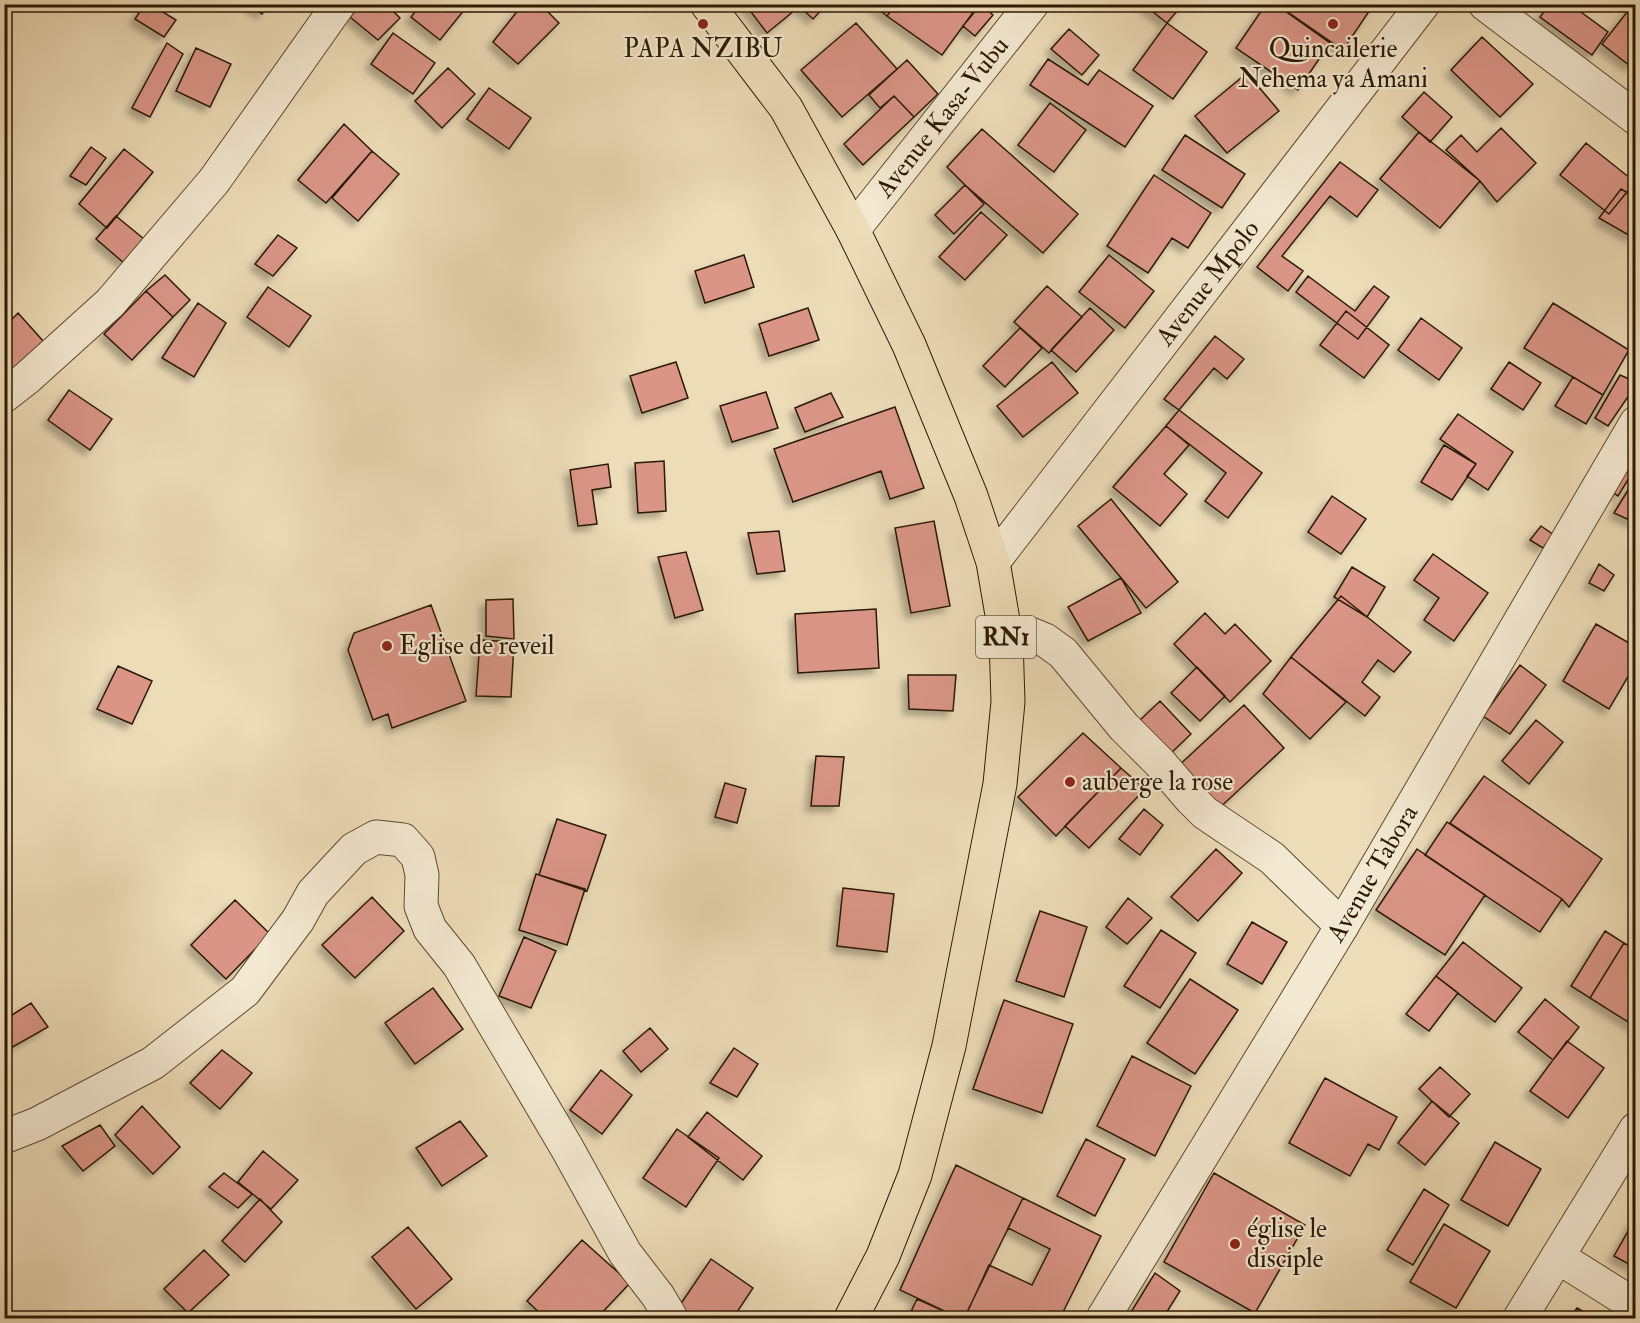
<svg xmlns="http://www.w3.org/2000/svg" width="1640" height="1323" viewBox="0 0 1640 1323" font-family="'IM FELL Double Pica',serif">
  <defs>
    <filter id="shadow"><feDropShadow dx="-5.5" dy="5.5" stdDeviation="3" flood-color="#0004"/></filter>
  </defs>
  <rect width="100%" height="100%" fill="#eddcb8"/>
  <filter id="stains"><feTurbulence type="fractalNoise" baseFrequency=".00333" numOctaves="4"/><feColorMatrix values="0 0 0 0 .2 0 0 0 0 .09 0 0 0 0 .02 0 0 0 .5 -.17"/></filter>
  <radialGradient id="worn" r=".72"><stop offset=".6" stop-color="#630" stop-opacity="0"/><stop offset="1" stop-color="#630" stop-opacity=".3"/></radialGradient>
  <!-- building -->
  <path fill="#da9587" stroke="#2c1a00" stroke-width="1.5" filter="url(#shadow)" d="M145 4H150L176 20 164 37 135 19Z
    M247 4H268L262 14Z
    M361 4H386L400 18 378 40 350 17Z
    M421 4H469L440 40 411 17Z
    M523 4H540L559 23 518 64 493 42Z
    M745 4H791L795 10 767 33Z
    M797 4H827L813 19Z
    M872 4H896L887 16Z
    M896 4H973L977 7 942 55 887 16Z
    M981 4 993 15 975 36 963 26Z
    M1143 4H1183L1167 23Z
    M1266 4H1275L1330 43 1298 90 1236 48Z
    M1280 4H1374L1343 50 1279 6Z
    M1550 4H1570L1608 32 1592 55 1540 17Z
    M1631 7 1636 11V59L1630 66 1602 44Z
    M856 23 897 69 842 117 801 70Z
    M1167 23 1207 52 1173 99 1133 70Z
    M1069 29 1099 55 1082 75 1051 49Z
    M393 33 435 63 413 94 371 64Z
    M1482 37 1533 84 1500 117 1451 70Z
    M167 43 183 54 150 117 132 108Z
    M196 48 231 64 210 107 176 91Z
    M1048 59 1088 85 1099 70 1153 106 1125 147 1030 85Z
    M907 60 938 94 914 117 894 96 880 108 869 95Z
    M448 68 475 94 442 128 415 101Z
    M1247 73 1279 111 1227 153 1195 116Z
    M489 88 531 118 509 149 467 119Z
    M1424 92 1452 117 1430 142 1402 117Z
    M894 96 914 117 863 165 844 144Z
    M1050 103 1086 130 1054 172 1018 145Z
    M344 124 372 151 326 203 298 180Z
    M1501 128 1536 163 1497 202 1480 181 1446 150 1461 135 1477 152Z
    M982 129 1078 214 1043 253 965 185 947 167Z
    M1419 132 1480 181 1440 228 1380 179Z
    M1185 135 1245 174 1222 208 1162 170Z
    M1586 143 1635 182 1609 214 1560 175Z
    M91 147 106 158 86 185 70 176Z
    M124 149 153 172 107 228 79 204Z
    M372 151 399 174 358 221 332 198Z
    M1340 162 1378 190 1357 217 1330 196 1282 256 1303 271 1288 291 1257 267Z
    M1154 175 1211 213 1188 248 1172 238 1148 273 1107 246Z
    M965 185 984 204 954 234 935 215Z
    M1621 189 1636 198V231L1632 237 1599 218Z
    M981 212 1007 235 965 280 939 257Z
    M116 216 144 239 124 263 96 239Z
    M278 235 297 248 273 276 255 264Z
    M744 255 754 287 705 303 695 271Z
    M1109 255 1154 291 1125 328 1079 292Z
    M165 275 190 300 173 317 146 291Z
    M1308 276 1355 311 1374 286 1389 297 1358 339 1296 292Z
    M1047 286 1082 317 1049 353 1014 322Z
    M268 287 311 316 289 347 247 317Z
    M146 291 173 317 132 360 104 334Z
    M198 303 226 323 194 377 162 358Z
    M1553 303 1629 350 1603 395 1524 348Z
    M808 308 819 340 769 356 759 324Z
    M1090 308 1114 330 1076 372 1051 350Z
    M1346 311 1389 345 1364 378 1320 345Z
    M18 313 44 342 4 378V327Z
    M1421 318 1462 348 1439 380 1398 350Z
    M1020 328 1042 348 1005 387 983 366Z
    M1215 336 1244 359 1227 379 1214 368 1179 410 1164 399Z
    M676 362 688 398 642 413 630 376Z
    M1052 362 1078 393 1023 437 997 406Z
    M1509 362 1541 383 1523 410 1491 389Z
    M1620 375 1636 382V385L1608 426 1595 418Z
    M1573 377 1603 395 1586 424 1555 406Z
    M69 390 112 419 90 450 48 420Z
    M766 392 778 428 732 442 720 406Z
    M831 393 843 417 805 432 795 408Z
    M895 407 924 488 890 499 881 471 793 502 774 449Z
    M1179 410 1262 473 1228 518 1205 501 1226 473 1166 426Z
    M1458 414 1513 452 1488 490 1467 476 1476 464 1440 439Z
    M1166 426 1189 445 1164 474 1187 494 1160 526 1113 487Z
    M1444 445 1476 464 1452 500 1421 482Z
    M664 461 666 511 638 513 635 463Z
    M608 464 611 487 592 490 597 524 578 526 570 470Z
    M1624 464 1634 470 1618 496 1607 489Z
    M1636 477V523L1614 513Z
    M1332 496 1366 519 1341 554 1308 532Z
    M1111 499 1178 582 1146 608 1078 526Z
    M934 521 950 606 911 613 895 528Z
    M1541 526 1554 535 1543 548 1530 540Z
    M779 531 785 571 757 574 748 533Z
    M686 552 703 610 675 618 658 557Z
    M1433 554 1488 593 1454 641 1424 620 1439 598 1414 580Z
    M1599 564 1614 575 1604 591 1589 583Z
    M1352 567 1385 587 1367 617 1334 597Z
    M1121 578 1141 613 1088 641 1068 607Z
    M1341 596 1411 652 1394 672 1378 660 1362 682 1380 697 1365 716 1291 657Z
    M513 599 514 639 486 636V600Z
    M431 605 466 701 392 728 388 714 373 720 348 650 354 633Z
    M876 609 879 668 798 673 795 614Z
    M1205 613 1225 634 1235 624 1271 661 1230 702 1174 644Z
    M1596 624 1636 647V663L1609 709 1563 681Z
    M480 640 514 642 511 697 476 696Z
    M1291 657 1346 702 1310 739 1263 694Z
    M1520 665 1546 685 1510 734 1483 716Z
    M118 666 152 681 132 724 97 709Z
    M1197 667 1225 696 1200 721 1171 693Z
    M908 675H956L953 711 909 709Z
    M1160 701 1191 734 1169 755 1138 722Z
    M1244 705 1284 748 1214 813 1174 770Z
    M1536 720 1563 742 1529 784 1502 761Z
    M1083 733 1121 768 1056 836 1018 797Z
    M816 756 844 757 839 806H811Z
    M1121 768 1145 789 1089 848 1065 826Z
    M1484 776 1602 859 1569 907 1562 899 1450 823Z
    M725 783 746 789 737 823 715 817Z
    M1144 809 1163 825 1140 855 1119 839Z
    M557 819 606 835 587 891 539 875Z
    M1447 822 1562 899 1540 932 1425 855Z
    M1216 849 1242 873 1198 921 1171 897Z
    M1417 849 1485 895 1445 955 1376 910Z
    M536 874 585 889 567 945 519 930Z
    M843 888 894 894 887 952 837 946Z
    M372 897 404 931 355 978 322 945Z
    M1128 898 1152 918 1127 944 1106 927Z
    M235 900 270 934 226 979 191 945Z
    M1040 911 1087 927 1064 997 1016 981Z
    M1252 922 1287 942 1262 984 1227 964Z
    M1161 930 1196 953 1160 1008 1124 986Z
    M1605 931 1624 943 1590 998 1571 986Z
    M524 937 556 951 531 1008 499 996Z
    M1463 942 1522 988 1495 1022 1436 976Z
    M1624 943 1636 950V1027L1590 998Z
    M1436 976 1458 993 1429 1031 1406 1014Z
    M1190 979 1238 1010 1195 1074 1147 1043Z
    M433 988 463 1029 415 1064 385 1023Z
    M1545 999 1579 1027 1553 1060 1518 1032Z
    M1004 1000 1073 1024 1042 1113 973 1089Z
    M31 1003 48 1027 9 1049 4 1042V1020Z
    M650 1028 668 1049 641 1072 623 1051Z
    M1567 1041 1604 1068 1568 1118 1530 1091Z
    M734 1048 758 1064 737 1097 710 1083Z
    M222 1050 252 1073 220 1109 190 1083Z
    M1132 1056 1191 1086 1155 1156 1097 1126Z
    M1440 1067 1470 1094 1449 1117 1419 1089Z
    M601 1070 632 1095 602 1134 570 1110Z
    M1325 1078 1397 1117 1379 1150 1368 1144 1350 1176 1289 1143Z
    M1432 1101 1459 1123 1425 1165 1398 1143Z
    M142 1106 180 1147 153 1174 115 1135Z
    M707 1112 762 1156 743 1180 688 1137Z
    M460 1121 487 1156 442 1186 416 1148Z
    M100 1125 115 1146 83 1171 62 1146Z
    M677 1129 719 1158 686 1207 643 1178Z
    M1086 1139 1125 1159 1095 1216 1057 1196Z
    M1495 1142 1541 1169 1508 1226 1461 1200Z
    M263 1151 298 1180 271 1209 238 1182Z
    M956 1165 1023 1198 964 1318H959L900 1290Z
    M224 1173 252 1194 238 1208 209 1187Z
    M1214 1173 1305 1225 1255 1313 1164 1262Z
    M1424 1189 1449 1205 1413 1265 1387 1250Z
    M1023 1198 1101 1236 1060 1318H974L966 1315 989 1265 1032 1285 1050 1249 1008 1228Z
    M260 1199 282 1222 245 1262 222 1241Z
    M1636 1217V1268L1614 1256Z
    M1444 1224 1490 1251 1456 1308 1410 1282Z
    M408 1227 452 1279 416 1309 372 1257Z
    M582 1240 630 1283 597 1318H545L527 1301Z
    M204 1250 229 1275 188 1313 164 1289Z
    M711 1259 753 1288 733 1318H693L678 1308Z
    M1155 1273 1180 1291 1163 1318 1128 1317Z
    M917 1299 959 1318H908Z
    M1577 1308 1595 1318H1570Z"/>
  <g fill="none" stroke-linecap="round" stroke-linejoin="round">
    <defs>
      <g id="street">
        <path d="M1485 4 1636 118"/>
        <path id="s1" d="M853 230 1032 4"/>
        <path d="M4 396 27 378 110 303 214 181 339 4"/>
        <path id="s2" d="M993 562 1423 4"/>
        <path d="M1006 638 1028 633 1045 640 1063 653 1124 727 1160 763 1191 799 1205 813 1272 858 1342 926"/>
        <path d="M4 1137 37 1124 153 1063 245 991 298 920 313 893 354 849 376 837 403 840 418 857 422 875 421 906 430 929 459 965 567 1148 625 1253 658 1296 671 1318"/>
        <path d="M1558 1257 1636 1306"/>
        <path id="s3" d="M1103 1318 1342 926 1636 423"/>
        <path d="M1520 1318 1636 1129"/>
      </g>
      <path id="highway" d="M707 4 786 108 853 230 909 345 971 496 993 562 1006 638 1008 702 1000 784 949 1046 915 1175 883 1256 851 1318"/>
    </defs>
    <!-- street casing -->
    <use href="#street" stroke="#5c4a2e" stroke-width="35"/>
    <!-- highway casing -->
    <use href="#highway" stroke="#2c1a00" stroke-width="35"/>
    <!-- street -->
    <use href="#street" stroke="#f3e8d1" stroke-width="33"/>
    <!-- highway -->
    <use href="#highway" stroke="#eddcb8" stroke-width="33"/>
  </g>
  <!-- markers -->
  <g fill="#8f2418" stroke="#f3e8d1" stroke-width="2">
    <circle cx="703" cy="24" r="6"/>
    <circle cx="1333" cy="24" r="6"/>
    <circle cx="387" cy="646" r="6"/>
    <circle cx="1070" cy="782" r="6"/>
    <circle cx="1235" cy="1244" r="6"/>
  </g>
  <g text-anchor="middle" dominant-baseline="central" stroke-width="4.5" stroke-linejoin="round" paint-order="stroke">
    <!-- shield labels -->
    <rect fill="#f3e8d1" stroke="#68583f" stroke-width="1.5" x="976" y="616" width="60" height="42" rx="4.5"/>
    <g font-size="24" font-weight="bold" fill="#2c1a00">
      <text x="1006" y="637">RN1</text>
    </g>
    <!-- poi labels -->
    <g font-size="26" fill="#2c1a00" stroke="#f3e8d1" text-anchor="start">
      <text x="703" y="49" text-anchor="middle">PAPA NZIBU</text>
      <text x="1333" y="49" text-anchor="middle">Quincailerie<tspan x="1333" dy="30">Nehema ya Amani</tspan></text>
      <text x="399" y="646">Eglise de reveil</text>
      <text x="1082" y="782">auberge la rose</text>
      <text x="1247" y="1229">église le<tspan x="1247" dy="30">disciple</tspan></text>
    </g>
    <!-- street labels -->
    <g font-size="26" fill="#2c1a00" stroke="#f3e8d1">
      <text stroke="none"><textPath href="#s1" startOffset="144">Avenue Kasa-Vubu</textPath></text>
      <text stroke="none"><textPath href="#s2" startOffset="352">Avenue Mpolo</textPath></text>
      <text stroke="none"><textPath href="#s3" startOffset="520">Avenue Tabora</textPath></text>
    </g>
  </g>
  <!-- margin -->
  <rect width="1640" height="1323" fill="none" stroke="#eddcb8" stroke-width="24"/>
  <rect x="6" y="6" width="1628" height="1311" fill="none" stroke="#2c1a00" stroke-width="3"/>
  <rect x="12" y="12" width="1616" height="1299" fill="none" stroke="#2c1a00" stroke-width="1.5"/>
  <rect width="100%" height="100%" filter="url(#stains)"/>
  <rect width="100%" height="100%" fill="url(#worn)"/>
</svg>
